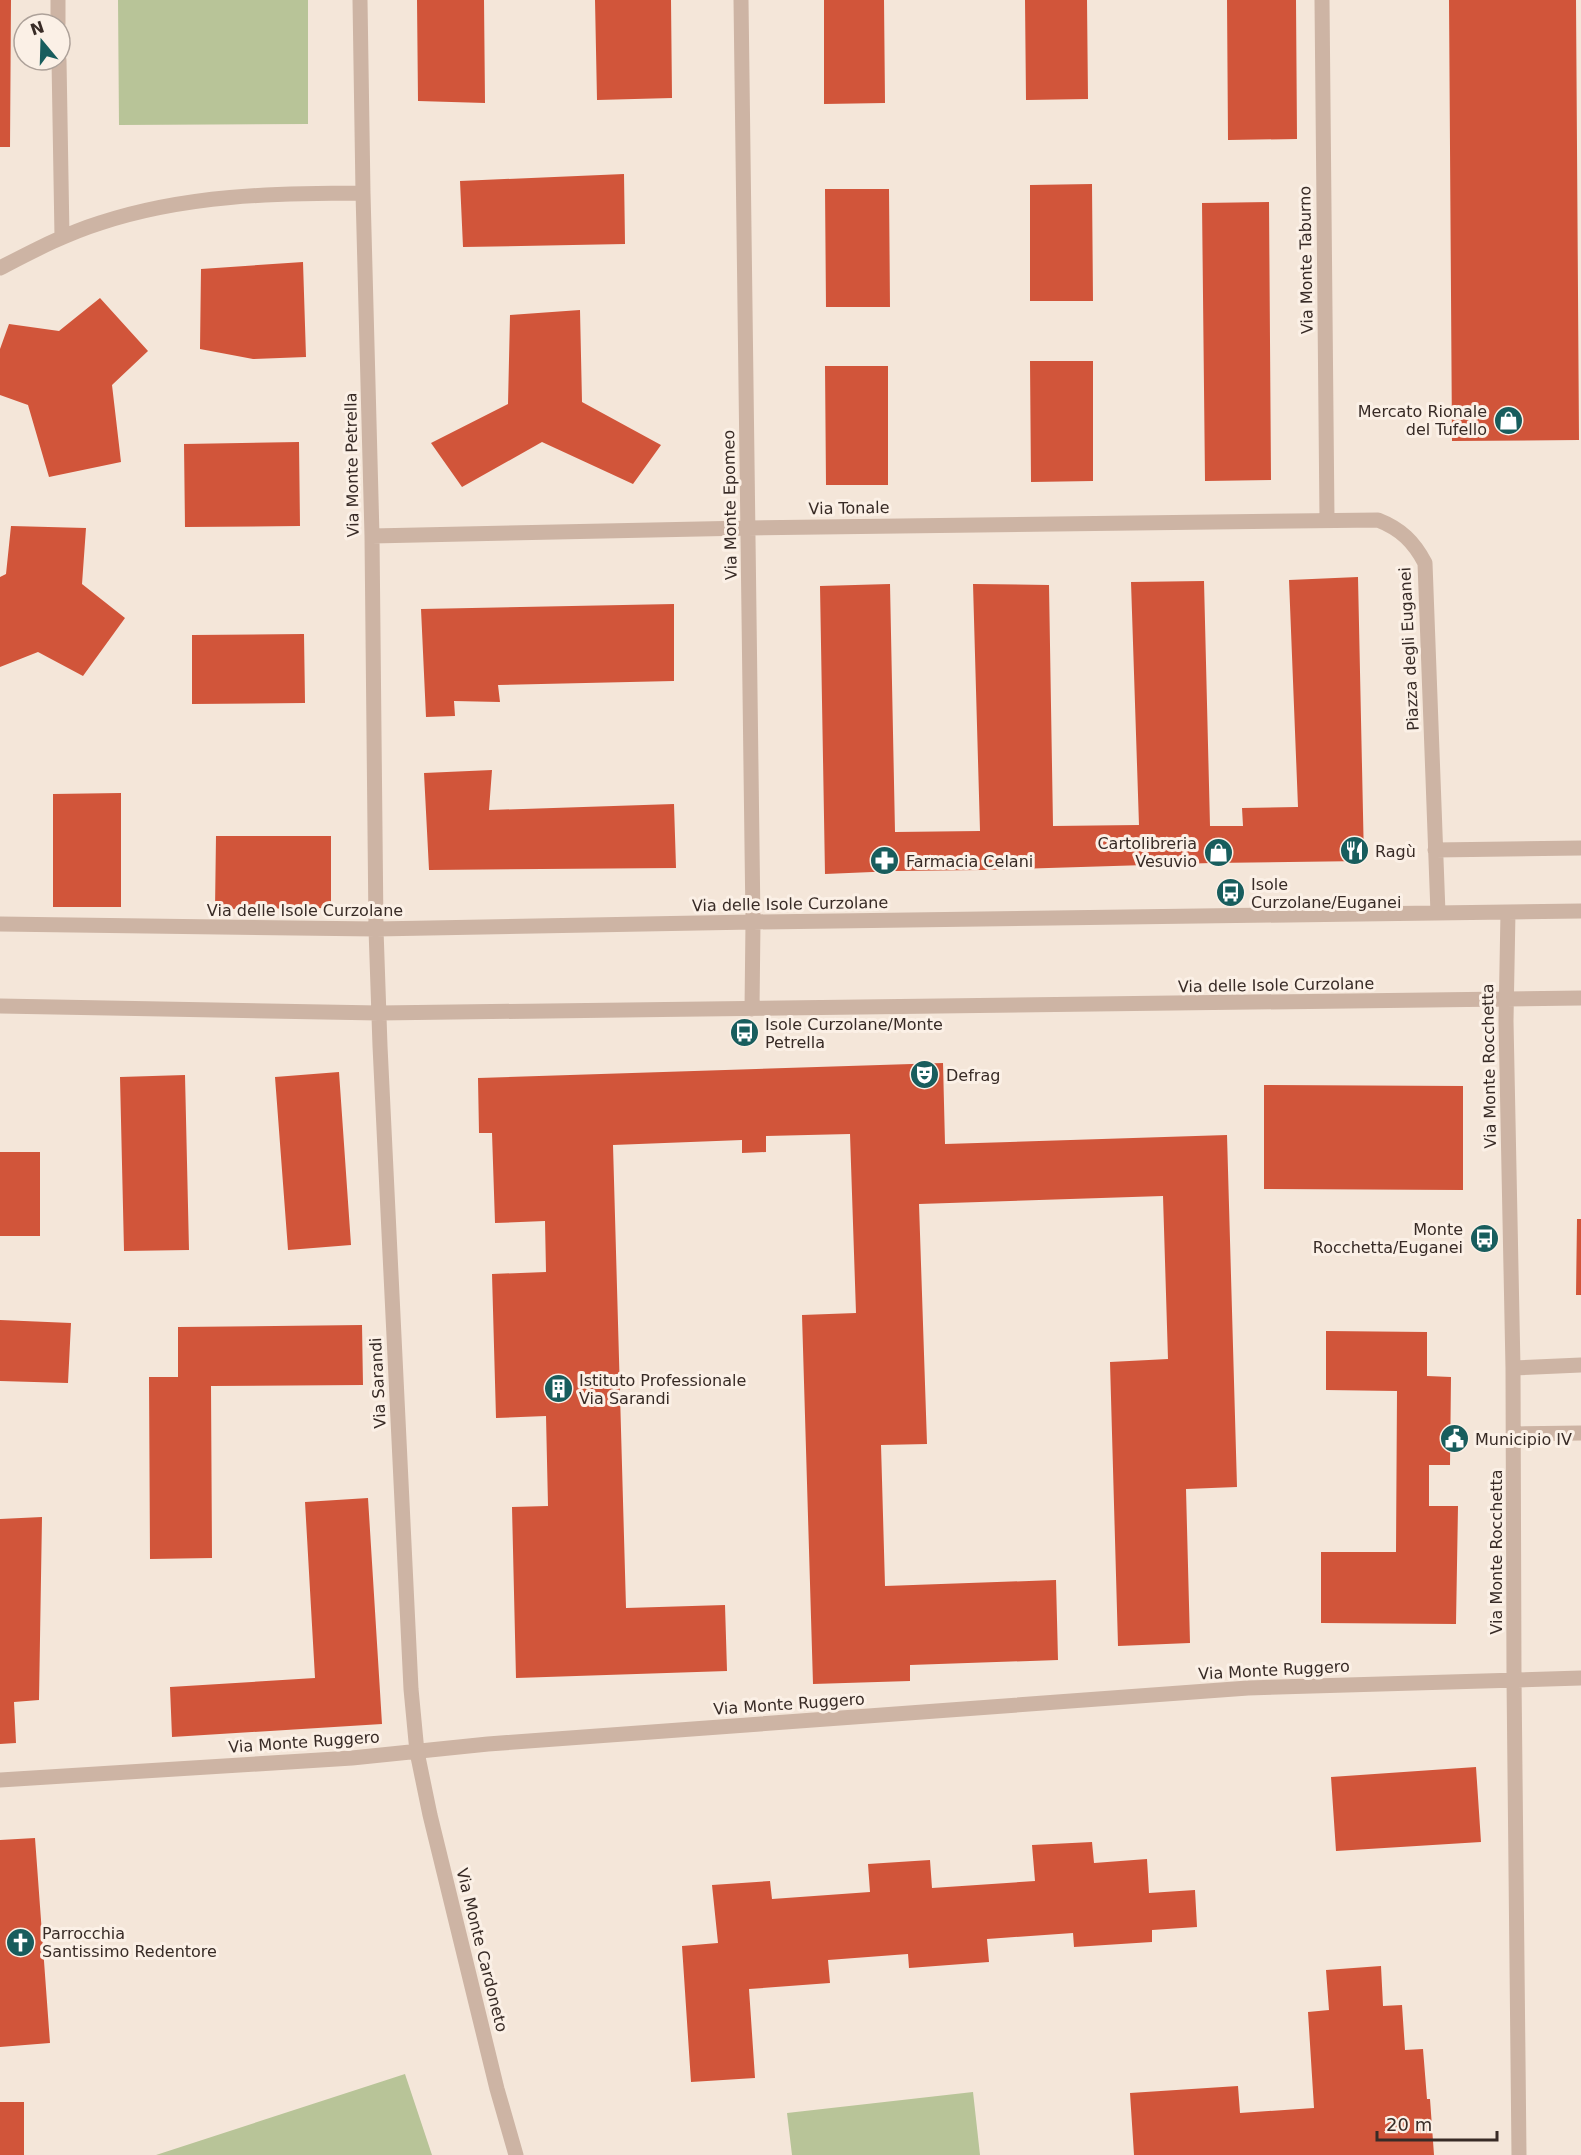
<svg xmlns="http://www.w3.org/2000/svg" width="1581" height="2155" viewBox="0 0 1581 2155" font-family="'DejaVu Sans',sans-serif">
  <rect width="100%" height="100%" fill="#f4e6d9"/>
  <!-- green -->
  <path fill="#b8c498" d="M118 0H308V124L119 125Z
    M405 2074 432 2155H156Z
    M973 2092 980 2155H792L787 2113Z"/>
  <!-- building -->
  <path fill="#d1553a" d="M0 0H11L10 147H0Z
    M417 0H484L485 103 418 101Z
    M595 0H671L672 98 597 100Z
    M824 0H884L885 103 824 104Z
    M1025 0H1087L1088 99 1026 100Z
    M1227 0H1296L1297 139 1228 140Z
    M1449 0H1576L1579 440 1452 441Z
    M624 174 625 244 463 247 460 181Z
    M1092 184 1093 301H1030V185Z
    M825 189H889L890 307H826Z
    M1269 202 1271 480 1205 481 1202 203Z
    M303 262 306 357 253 359 200 349 201 269Z
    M100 298 148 351 112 385 121 462 49 477 28 405 0 395V349L9 324 59 331Z
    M580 310 582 402 661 445 633 484 542 442 462 487 431 443 508 404 510 315Z
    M1030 361H1093V481L1031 482Z
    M825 366H888V485H826Z
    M299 442 300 526 185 527 184 444Z
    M11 526 86 528 82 584 125 618 83 676 38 652 0 667V577L6 574Z
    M1358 577 1364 861 1211 863 982 870 896 871 825 874 820 586 890 584 895 832 980 831 973 584 1049 585 1053 826 1139 825 1131 582 1204 581 1210 826H1243L1242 808 1298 807 1289 580Z
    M674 604V681L498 685 500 702 454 701 455 716 426 717 421 609Z
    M304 634 305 703 192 704V635Z
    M492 770 489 810 674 804 676 868 429 870 424 773Z
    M121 793V907H53V794Z
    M216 836H331V908L215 909Z
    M943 1063 945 1144 1227 1135 1237 1487 1186 1489 1190 1643 1118 1646 1110 1362 1168 1359 1163 1196 919 1204 927 1444 881 1445 885 1586 1056 1580 1058 1660 910 1665V1681L813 1684 802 1315 856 1313 850 1134 766 1136V1152L742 1153V1140L613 1145 626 1608 725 1605 727 1671 516 1678 512 1507 548 1506 546 1416 496 1418 492 1274 546 1272 545 1221 495 1223 492 1133H479L478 1078Z
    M339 1072 351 1245 288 1250 275 1077Z
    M185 1075 189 1250 124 1251 120 1077Z
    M1264 1085 1463 1086V1190L1264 1189Z
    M0 1152H40V1236H0Z
    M1577 1219H1581V1295H1576Z
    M0 1320 71 1323 68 1383 0 1381Z
    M362 1325 363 1385 211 1386 212 1558 150 1559 149 1377H178V1327Z
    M1326 1331 1427 1332V1376L1451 1377 1450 1465H1429V1506H1458L1456 1624 1321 1623V1552H1396L1397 1391 1326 1390Z
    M368 1498 382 1724 172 1737 170 1687 315 1678 305 1502Z
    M42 1517 39 1700 14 1702 16 1743 0 1744V1519Z
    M1476 1767 1481 1842 1336 1851 1331 1777Z
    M35 1838 50 2043 0 2047V1840Z
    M1092 1842 1094 1863 1147 1859 1149 1893 1195 1890 1197 1927 1152 1930V1942L1074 1947 1073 1933 987 1939 989 1962 909 1968 908 1954 828 1960 830 1983 749 1989 755 2078 691 2082 682 1946 718 1943 712 1885 770 1881 772 1899 870 1892 868 1864 930 1860 932 1888 1035 1881 1032 1845Z
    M1381 1966 1383 2006 1402 2005 1405 2050 1423 2049 1427 2099H1430L1434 2155H1134L1130 2093 1238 2086 1240 2113 1314 2108 1308 2012 1329 2010 1326 1970Z
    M0 2102H24V2155H0Z"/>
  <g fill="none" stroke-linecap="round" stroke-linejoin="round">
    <!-- minor -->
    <path stroke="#cdb4a4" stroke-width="15" d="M58 0V24
      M360 0 363 193 372 536 376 929 380 1046 411 1689 417 1752 430 1815 497 2089 516 2155
      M741 0 753 922 752 1009
      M1322 0 1327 519
      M59 60 62 237
      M0 268C33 251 65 234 100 223 185 195 274 193 363 193
      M372 536 748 528 1378 520C1401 529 1414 542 1425 563L1438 913
      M1435 850 1581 848
      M1508 912 1506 1021 1513 1368 1514 1678 1519 2155
      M0 924 376 929 753 922 1581 911
      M0 1006 379 1013 1581 998
      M1513 1368 1581 1365
      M1514 1434 1581 1433
      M0 1780 352 1758 488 1744 1248 1688 1581 1678"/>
  </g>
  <!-- icons -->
  <defs>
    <symbol id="shop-disc" viewBox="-11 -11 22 22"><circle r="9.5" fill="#185d5d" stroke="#fbf0e6"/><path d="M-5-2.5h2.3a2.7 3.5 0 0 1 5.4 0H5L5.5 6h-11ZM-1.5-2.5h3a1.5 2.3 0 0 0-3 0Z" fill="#fff"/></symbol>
    <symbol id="restaurant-disc" viewBox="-11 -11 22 22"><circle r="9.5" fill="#185d5d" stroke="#fbf0e6"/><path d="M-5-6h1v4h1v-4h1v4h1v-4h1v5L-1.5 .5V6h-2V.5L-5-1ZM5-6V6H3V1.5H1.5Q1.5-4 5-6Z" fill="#fff"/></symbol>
    <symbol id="pharmacy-disc" viewBox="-11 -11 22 22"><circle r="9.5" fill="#185d5d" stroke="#fbf0e6"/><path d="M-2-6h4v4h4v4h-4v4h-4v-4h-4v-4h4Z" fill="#fff"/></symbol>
    <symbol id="bus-disc" viewBox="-11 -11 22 22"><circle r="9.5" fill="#185d5d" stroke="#fbf0e6"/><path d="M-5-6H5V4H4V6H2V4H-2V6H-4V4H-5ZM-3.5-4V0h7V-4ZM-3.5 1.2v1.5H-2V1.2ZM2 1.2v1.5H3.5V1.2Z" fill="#fff"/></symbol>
    <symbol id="theatre-disc" viewBox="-11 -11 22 22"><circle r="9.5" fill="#185d5d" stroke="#fbf0e6"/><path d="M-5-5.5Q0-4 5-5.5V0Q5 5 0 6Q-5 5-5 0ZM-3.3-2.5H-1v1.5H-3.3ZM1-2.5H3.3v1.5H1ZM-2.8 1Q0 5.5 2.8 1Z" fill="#fff"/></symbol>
    <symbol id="building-disc" viewBox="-11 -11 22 22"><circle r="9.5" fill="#185d5d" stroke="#fbf0e6"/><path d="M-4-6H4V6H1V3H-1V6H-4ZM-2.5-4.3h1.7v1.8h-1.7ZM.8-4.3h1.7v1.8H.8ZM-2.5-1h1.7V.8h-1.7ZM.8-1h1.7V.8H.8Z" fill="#fff"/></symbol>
    <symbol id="civic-disc" viewBox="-11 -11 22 22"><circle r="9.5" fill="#185d5d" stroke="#fbf0e6"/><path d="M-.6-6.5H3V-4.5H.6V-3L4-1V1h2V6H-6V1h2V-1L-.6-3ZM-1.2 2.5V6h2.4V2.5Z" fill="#fff"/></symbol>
    <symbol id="church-disc" viewBox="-11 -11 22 22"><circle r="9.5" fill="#185d5d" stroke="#fbf0e6"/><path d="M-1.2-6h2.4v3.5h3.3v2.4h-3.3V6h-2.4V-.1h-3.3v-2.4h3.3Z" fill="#fff"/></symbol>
  </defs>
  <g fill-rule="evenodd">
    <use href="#shop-disc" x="1492" y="404" width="33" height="33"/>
    <use href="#restaurant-disc" x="1338" y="834" width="33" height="33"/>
    <use href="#shop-disc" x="1202" y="836" width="33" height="33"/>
    <use href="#pharmacy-disc" x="868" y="844" width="33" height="33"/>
    <use href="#bus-disc" x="1214" y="876" width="33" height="33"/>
    <use href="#bus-disc" x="728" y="1016" width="33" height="33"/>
    <use href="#theatre-disc" x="908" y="1058" width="33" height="33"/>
    <use href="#bus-disc" x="1468" y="1222" width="33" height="33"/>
    <use href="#building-disc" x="542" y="1372" width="33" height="33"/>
    <use href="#civic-disc" x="1438" y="1422" width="33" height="33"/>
    <use href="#church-disc" x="4" y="1926" width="33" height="33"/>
  </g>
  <g text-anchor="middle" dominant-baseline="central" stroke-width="6" stroke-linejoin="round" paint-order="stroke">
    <!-- street labels -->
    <g font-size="16" fill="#382b26" stroke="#fbf0e6">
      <text transform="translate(1306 260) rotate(-91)">Via Monte Taburno</text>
      <text transform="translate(352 465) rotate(-91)">Via Monte Petrella</text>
      <text transform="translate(730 505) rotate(-91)">Via Monte Epomeo</text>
      <text transform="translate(849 508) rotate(-1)">Via Tonale</text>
      <text transform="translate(1409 649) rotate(-93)">Piazza degli Euganei</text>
      <text transform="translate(790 904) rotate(-1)">Via delle Isole Curzolane</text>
      <text x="305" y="910">Via delle Isole Curzolane</text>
      <text transform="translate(1276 985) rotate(-1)">Via delle Isole Curzolane</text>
      <text transform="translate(1489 1066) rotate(-91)">Via Monte Rocchetta</text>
      <text transform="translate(378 1383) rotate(-93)">Via Sarandi</text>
      <text transform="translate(1496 1552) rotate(-90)">Via Monte Rocchetta</text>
      <text transform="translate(1274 1670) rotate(-3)">Via Monte Ruggero</text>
      <text transform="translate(789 1704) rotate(-4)">Via Monte Ruggero</text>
      <text transform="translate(304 1742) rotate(-4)">Via Monte Ruggero</text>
      <text transform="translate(482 1950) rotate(76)">Via Monte Cardoneto</text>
    </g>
    <!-- poi labels -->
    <g font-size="16" fill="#382b26" stroke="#fbf0e6" text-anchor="start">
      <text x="1487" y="411" text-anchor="end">Mercato Rionale<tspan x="1487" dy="18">del Tufello</tspan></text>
      <text x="1197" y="843" text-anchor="end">Cartolibreria<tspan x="1197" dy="18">Vesuvio</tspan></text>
      <text x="1375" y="851">Ragù</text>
      <text x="906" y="861">Farmacia Celani</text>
      <text x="1251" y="884">Isole<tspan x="1251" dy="18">Curzolane/Euganei</tspan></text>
      <text x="765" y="1024">Isole Curzolane/Monte<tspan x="765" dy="18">Petrella</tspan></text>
      <text x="946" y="1075">Defrag</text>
      <text x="1463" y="1229" text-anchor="end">Monte<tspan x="1463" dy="18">Rocchetta/Euganei</tspan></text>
      <text x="579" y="1380">Istituto Professionale<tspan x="579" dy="18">Via Sarandi</tspan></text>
      <text x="1475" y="1439">Municipio IV</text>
      <text x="42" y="1933">Parrocchia<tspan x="42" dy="18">Santissimo Redentore</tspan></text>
    </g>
  </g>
  <!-- north arrow -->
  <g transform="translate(42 42) rotate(341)"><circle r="28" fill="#fbf0e6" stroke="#ada199" stroke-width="1.5"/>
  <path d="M0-4.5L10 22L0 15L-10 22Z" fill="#185d5d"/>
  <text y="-9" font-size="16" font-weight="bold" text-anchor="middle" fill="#382b26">N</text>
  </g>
  <!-- scale -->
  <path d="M1377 2131v9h120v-9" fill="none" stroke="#382b26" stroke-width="3"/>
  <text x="1386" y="2131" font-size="18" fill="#382b26" stroke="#fbf0e6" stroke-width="4.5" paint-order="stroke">20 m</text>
</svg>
